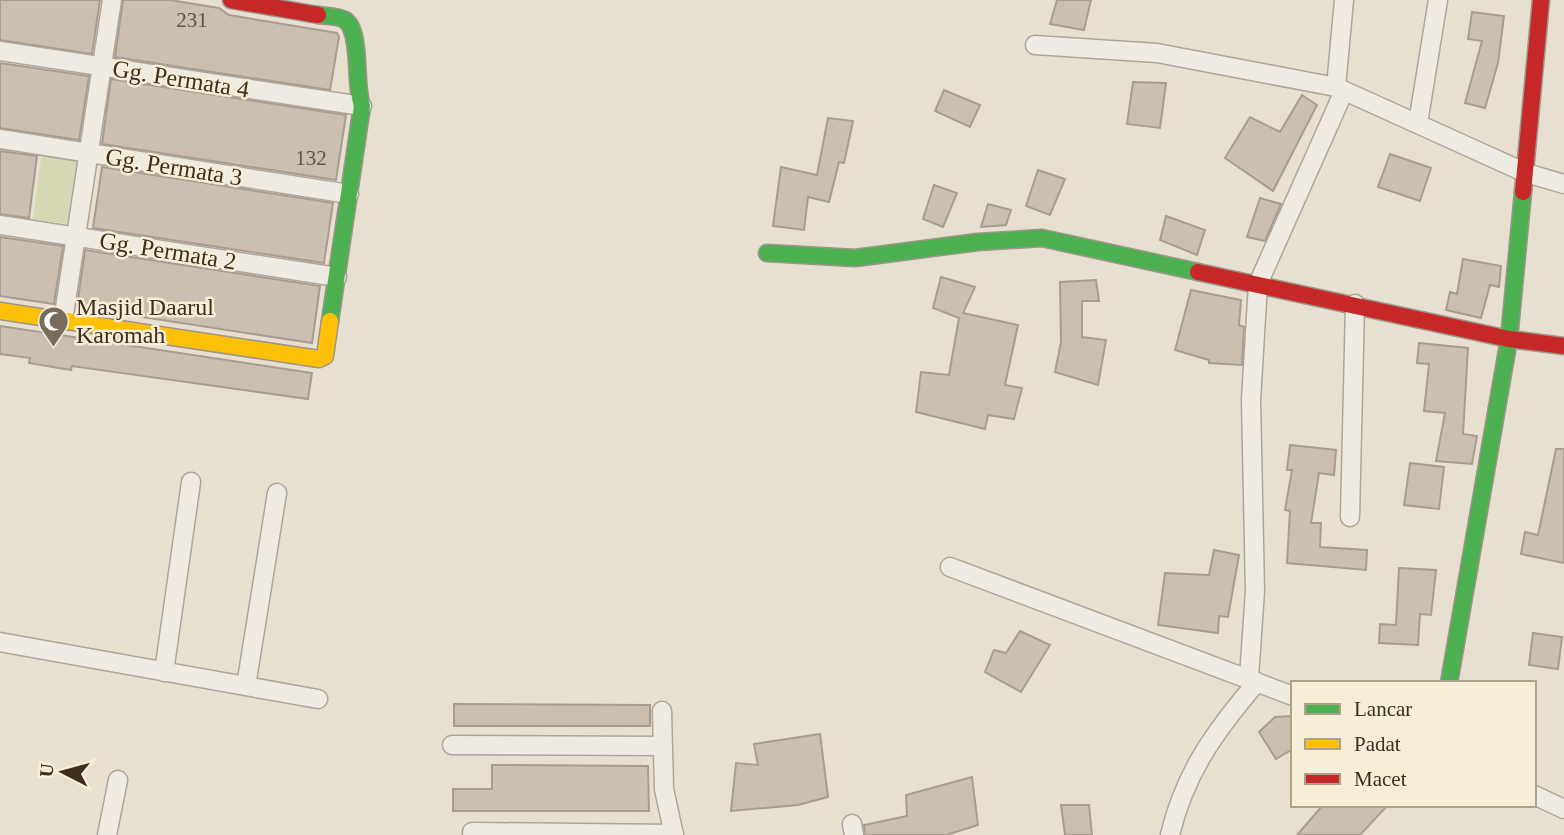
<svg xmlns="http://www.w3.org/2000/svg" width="1564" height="835" viewBox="0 0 1564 835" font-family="Georgia,serif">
  <rect width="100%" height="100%" fill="#e7e0d1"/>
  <!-- green -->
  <path fill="#d6d7b3" d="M42 151 78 156 69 224 33 219Z"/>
  <!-- building -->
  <path fill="#cbbfb2" stroke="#a89c90" stroke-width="2" d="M0 0H100L92 54 0 40Z
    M123 0H170L219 8 229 15 337 33 339 37 330 90 115 57Z
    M1057 0H1091L1084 30 1050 24Z
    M1472 12 1504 16 1498 63 1485 108 1465 103 1482 41 1468 39Z
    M0 63 89 76 79 140 0 128Z
    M111 79 346 115 336 180 102 144Z
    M1133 82 1166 83 1160 128 1127 124Z
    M944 90 980 105 970 127 935 111Z
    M1302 95 1317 105 1273 191 1225 158 1250 117 1280 132Z
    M828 118 853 121 844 163 839 162 829 202 808 197 804 230 773 226 781 167 817 175Z
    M0 151 37 156 29 218 0 214Z
    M1390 154 1431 168 1420 201 1378 187Z
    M102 167 333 203 324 263 93 228Z
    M1038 170 1065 179 1050 215 1026 206Z
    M934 185 957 193 943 227 923 219Z
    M1260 198 1281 204 1265 241 1247 237Z
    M988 204 1011 210 1006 225 981 227Z
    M1166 216 1205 230 1197 255 1160 240Z
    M0 237 63 246 54 304 0 296Z
    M85 250 320 286 312 343 77 307Z
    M1463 259 1501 266 1499 287 1490 285 1481 318 1446 310 1450 292 1457 294Z
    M941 277 975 287 963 313 1018 325 1005 385 1022 388 1014 419 988 415 985 429 916 412 921 372 949 375 959 318 933 308Z
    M1096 280 1099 301H1082V337L1106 340 1098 385 1055 372 1061 342 1060 282Z
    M1191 290 1241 300 1239 325 1244 327 1242 365 1209 363V360L1175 350Z
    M0 326 312 373 308 399 72 366 71 370 29 363 30 358 0 354Z
    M1419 343 1468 348 1463 434 1477 436 1472 464 1436 461 1445 413 1424 411 1429 364 1417 363Z
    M1290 445 1336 450 1334 475 1319 473 1311 523H1321L1320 547 1367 550 1366 570 1287 563 1290 511 1285 510 1292 470H1287Z
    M1556 449H1564V563L1521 554 1525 532 1538 535Z
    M1410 463 1444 467 1439 509 1404 505Z
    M1214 550 1239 555 1228 617 1219 616 1218 633 1158 625 1165 573 1209 575Z
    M1399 568 1436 570 1431 615 1420 614 1418 645 1379 643 1380 624 1396 625Z
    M1020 631 1050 645 1021 692 985 672 994 650 1006 653Z
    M1533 633 1562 637 1558 669 1529 665Z
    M454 704 650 705V726H454Z
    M1293 716V749L1276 759 1259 732 1275 717Z
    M820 734 828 797 798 805 731 811 736 763 758 765 754 744Z
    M492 765 648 766 649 811H453V789H492Z
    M972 777 978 825 946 835H865L864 825 907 816 906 795Z
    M1061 805H1089L1092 835H1065Z
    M1323 805H1388L1360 835H1297Z"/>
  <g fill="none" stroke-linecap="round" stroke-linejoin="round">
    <defs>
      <path id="street" d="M1035 45 1157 53 1336 87 1526 173 1564 184
        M0 51 362 106
        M1336 87 1344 0
        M1418 123 1438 0
        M0 139 349 194
        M0 225 337 277
        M63 321 112 0
        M1350 517 1355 304
        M950 567 1293 696
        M0 642 318 699
        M164 672 191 482
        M1249 677 1255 591 1251 400 1258 284 1344 91
        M246 686 277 493
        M662 711 664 789 674 835
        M452 745 663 746
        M1534 795 1564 809
        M852 824 854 835
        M472 832 674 834
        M107 835 118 780
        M1170 835C1185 772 1216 730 1257 682"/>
      <path id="fast" d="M318 15C326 16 339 16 345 20 362 31 354 85 362 106L330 321
        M767 253 855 258 978 242 1042 238 1198 272
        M1449 683 1509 339 1523 192"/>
      <path id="slow" d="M0 311 319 359 325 356 330 321"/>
      <path id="jam" d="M231 0 318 15
        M1523 192 1541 0
        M1198 272 1509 339 1564 346"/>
    </defs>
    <!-- street casing -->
    <use href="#street" stroke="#ada599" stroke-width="21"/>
    <!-- fast casing -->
    <use href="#fast" stroke="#9c958a" stroke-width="19"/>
    <!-- slow casing -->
    <use href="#slow" stroke="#9c958a" stroke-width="19"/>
    <!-- jam casing -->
    <use href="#jam" stroke="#9c958a" stroke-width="19"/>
    <!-- street -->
    <use href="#street" stroke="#efebe3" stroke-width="18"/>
    <!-- fast -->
    <use href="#fast" stroke="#4caf50" stroke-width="16"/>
    <!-- slow -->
    <use href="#slow" stroke="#ffc107" stroke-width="16"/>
    <!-- jam -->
    <use href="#jam" stroke="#c62828" stroke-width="16"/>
  </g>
  <!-- icons -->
  <defs>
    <symbol id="mosque-pin" viewBox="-11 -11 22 30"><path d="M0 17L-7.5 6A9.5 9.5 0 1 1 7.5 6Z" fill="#786c5e" stroke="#f7eed8"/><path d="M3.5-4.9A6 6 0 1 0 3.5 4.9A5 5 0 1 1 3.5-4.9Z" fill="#fff"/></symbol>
  </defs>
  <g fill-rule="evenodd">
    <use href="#mosque-pin" x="36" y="304" width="35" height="47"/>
  </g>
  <g text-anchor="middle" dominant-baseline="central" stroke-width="5" stroke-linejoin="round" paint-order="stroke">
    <!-- number labels -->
    <g font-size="21" fill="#605244">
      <text x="192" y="20">231</text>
      <text x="311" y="158">132</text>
    </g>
    <!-- street labels -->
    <g font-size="24" fill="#3d2e20" stroke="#f7eed8">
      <text transform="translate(181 79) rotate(9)">Gg. Permata 4</text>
      <text transform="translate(174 167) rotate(9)">Gg. Permata 3</text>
      <text transform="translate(168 251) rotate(9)">Gg. Permata 2</text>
    </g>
    <!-- poi labels -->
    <g font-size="24" fill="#3d2e20" stroke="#f7eed8" text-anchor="start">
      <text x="76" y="307">Masjid Daarul<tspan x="76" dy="28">Karomah</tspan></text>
    </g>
  </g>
  <!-- legend -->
  <rect x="1291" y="681" width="245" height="126" fill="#f7eed8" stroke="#ada18e" stroke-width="2"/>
  <rect x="1305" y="704" width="35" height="10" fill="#4caf50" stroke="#ada18e" stroke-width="2"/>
  <text x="1354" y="716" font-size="21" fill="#3d2e20">Lancar</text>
  <rect x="1305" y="739" width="35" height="10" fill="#ffc107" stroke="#ada18e" stroke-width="2"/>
  <text x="1354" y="751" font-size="21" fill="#3d2e20">Padat</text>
  <rect x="1305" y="774" width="35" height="10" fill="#c62828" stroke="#ada18e" stroke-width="2"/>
  <text x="1354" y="786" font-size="21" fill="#3d2e20">Macet</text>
  <!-- north arrow -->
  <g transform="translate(63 772) rotate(276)" stroke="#f7eed8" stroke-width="5" paint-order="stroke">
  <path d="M0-5L12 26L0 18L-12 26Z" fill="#3d2e20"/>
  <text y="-10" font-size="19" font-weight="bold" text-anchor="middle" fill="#3d2e20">U</text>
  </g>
</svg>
